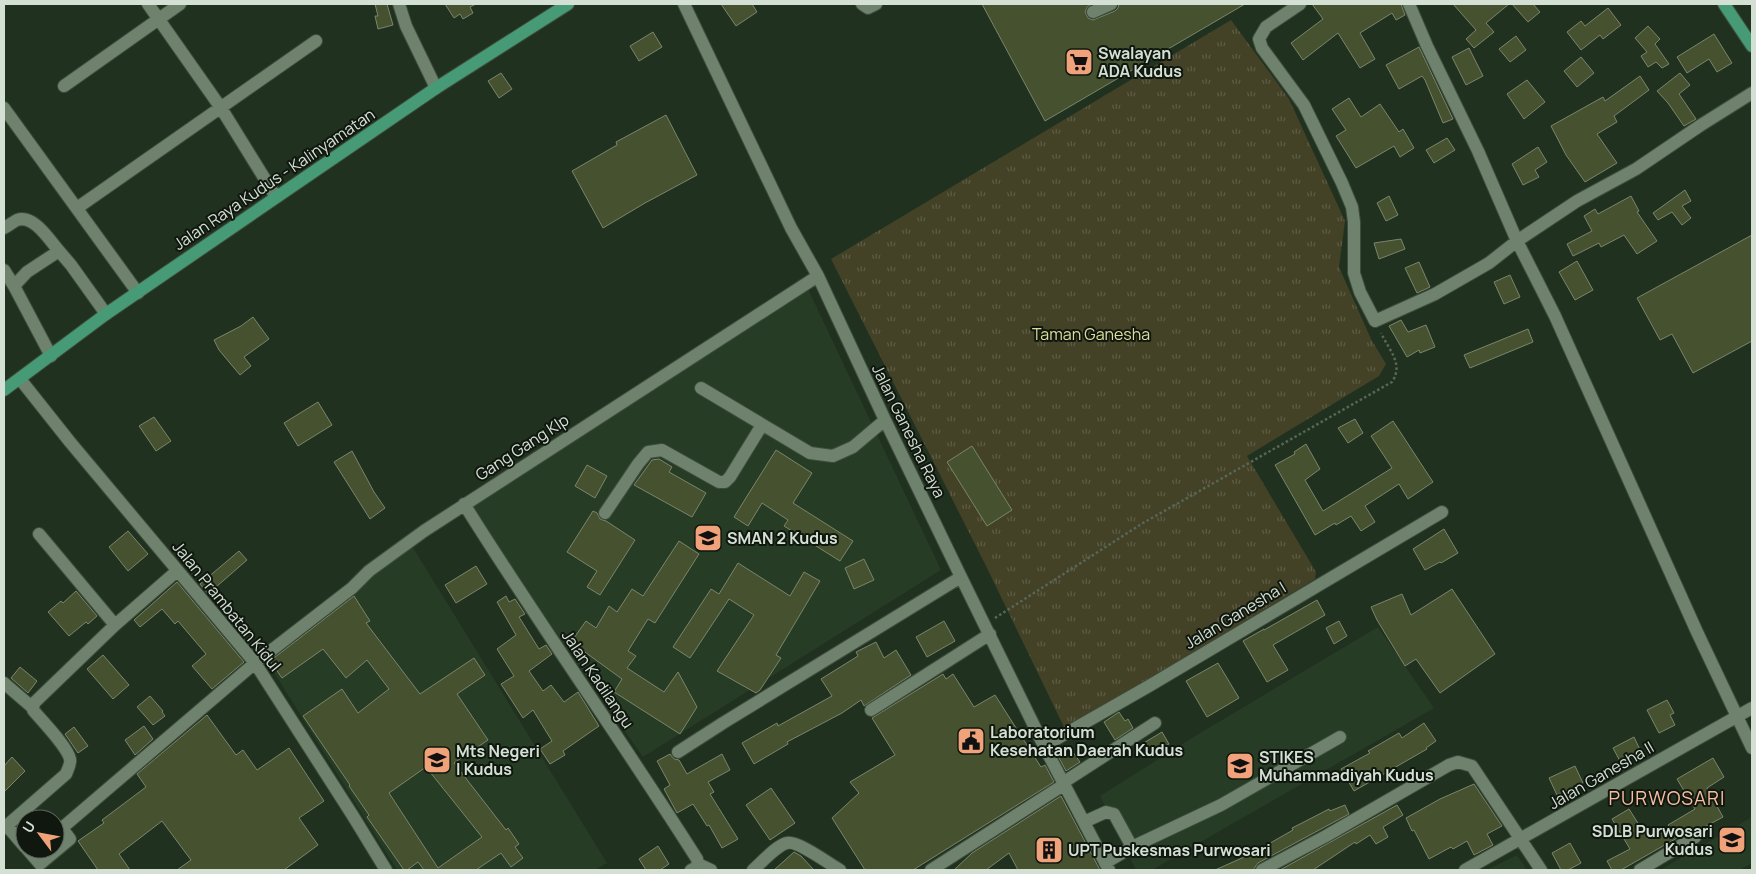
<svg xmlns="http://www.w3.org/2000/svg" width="1756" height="874" viewBox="0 0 1756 874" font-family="Manrope,sans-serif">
  <defs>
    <pattern id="park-tufts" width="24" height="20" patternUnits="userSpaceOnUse" patternTransform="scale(1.25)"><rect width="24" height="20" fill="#434126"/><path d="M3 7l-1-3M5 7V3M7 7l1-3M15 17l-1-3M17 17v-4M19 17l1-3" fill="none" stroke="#5d5c45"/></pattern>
  </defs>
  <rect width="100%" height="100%" fill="#20311f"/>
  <!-- built -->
  <path fill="#263c25" d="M808 289 941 570 643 757 467 506Z
    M412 546 607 863 595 870H397L265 658Z
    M1378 627 1434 708 1152 870H1136L1100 796 1195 736Z
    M1752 817V863L1739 870H1660Z
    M1517 855 1527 870H1487Z"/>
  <!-- park -->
  <path fill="url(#park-tufts)" d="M1231 20 1289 99 1345 221 1339 267 1371 339 1386 364 1379 376 1247 456 1316 572 1315 579 1065 729 986 566 831 259Z"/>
  <!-- building -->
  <path fill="#46522f" stroke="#7b856b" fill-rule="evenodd" d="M375 4H387L393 25 378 29 375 16H378Z
    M445 4H476L470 7 473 13 463 19 460 14 454 18Z
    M721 4H752L757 12 736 26Z
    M982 4H1092L1087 7 1085 12 1088 18 1093 20 1115 11 1118 8 1119 4H1245L1045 121Z
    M1312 4H1401L1405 15 1396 20 1392 13 1360 33 1375 59 1360 68 1338 33 1303 60 1291 43 1323 19Z
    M1453 4H1509L1486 23 1494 32 1474 48 1466 39 1476 30Z
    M1512 4H1533L1540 12 1528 22Z
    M1608 8 1621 25 1603 39 1600 35 1581 50 1567 32 1581 21 1585 26Z
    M1648 26 1660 39 1655 44 1669 64 1662 68 1656 62 1648 67 1641 56 1647 52 1635 38Z
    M653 32 662 47 639 61 630 46Z
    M1714 34 1732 63 1717 72 1709 59 1687 73 1677 57Z
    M1516 36 1526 50 1510 62 1499 49Z
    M1419 47 1453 119 1443 123 1425 80 1422 76 1399 89 1386 65Z
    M1469 48 1483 76 1466 85 1452 57Z
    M1581 57 1594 73 1577 87 1564 71Z
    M501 73 512 89 499 98 488 81Z
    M1680 73 1690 85 1679 94 1696 119 1684 126 1668 103 1657 91Z
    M1640 76 1649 90 1614 116 1617 122 1597 134 1617 163 1585 182 1566 155 1551 126 1603 97 1605 101Z
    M1527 80 1545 102 1524 119 1507 94Z
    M1349 98 1361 117 1380 104 1399 132 1403 129 1414 148 1400 157 1394 146 1356 168 1336 136 1346 130 1332 109Z
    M666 115 697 175 645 203 603 228 572 171 617 145 616 142Z
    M1447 138 1455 150 1434 163 1426 150Z
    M1538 147 1547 162 1535 170 1539 177 1523 185 1512 164Z
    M1685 190 1691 201 1682 206 1691 218 1682 225 1672 212 1658 220 1653 213Z
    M1389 196 1398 215 1386 221 1377 203Z
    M1631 196 1639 211 1637 212 1657 241 1637 254 1624 235 1601 247 1599 243 1573 256 1567 244 1592 231 1584 216 1595 209 1598 214Z
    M1752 235V341L1693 373 1672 334 1660 340 1637 298Z
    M1401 239 1405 249 1379 259 1374 243Z
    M1577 261 1593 290 1575 300 1559 272Z
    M1419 262 1430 287 1417 293 1405 268Z
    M1510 275 1520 297 1504 304 1494 282Z
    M253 317 269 339 244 357 251 366 240 375 219 350 214 340 241 326Z
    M1401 320 1408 332 1426 325 1435 347 1420 353 1419 350 1407 357 1389 326Z
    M1528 329 1533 342 1470 368 1464 355Z
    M318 402 332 425 298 446 284 423Z
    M154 417 171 441 156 451 139 426Z
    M1355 419 1363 433 1348 443 1338 428Z
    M1393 421 1433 482 1408 499 1399 484 1365 506 1375 522 1361 531 1351 516 1336 525 1335 523 1315 535 1275 465 1295 454 1294 452 1306 444 1320 469 1305 480 1323 511 1392 468 1371 436Z
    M972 446 1012 510 987 526 947 462Z
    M776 450 812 473 793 503 853 541 840 561 784 526 788 520 762 503 748 526 734 517Z
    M352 451 374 492 385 508 370 519 334 462Z
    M659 459 672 467 669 472 706 493 692 517 634 485 652 460Z
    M587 465 607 476 595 498 575 486Z
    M593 511 597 513 600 519 606 521 635 540 600 595 587 587 597 571 567 552Z
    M1444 529 1458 553 1441 563 1440 562 1425 570 1413 549Z
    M128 531 148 554 128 571 109 547Z
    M679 541 699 554 655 623 648 619 628 651 636 656 627 668 664 692 678 672 697 707 680 734 614 692 622 679 571 642 586 621 596 628 609 606 617 612 632 589 643 596Z
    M239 551 247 560 208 594 200 584Z
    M864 559 874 580 854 589 845 568Z
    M738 563 790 596 804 572 820 581 776 655 781 658 760 690 756 693 717 671 754 615 729 599 690 658 673 647 711 589 719 594Z
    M476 566 487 584 456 603 445 585Z
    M177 582 244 662 212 689 192 666 206 654 178 621 175 624 162 609 140 627 134 620Z
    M1452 589 1495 654 1440 693 1416 659 1405 666 1377 620 1371 607 1402 594 1411 615Z
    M76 591 97 616 88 624 86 622 69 636 48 612 61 601 63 603Z
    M354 596 370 621 366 623 420 694 474 658 485 675 457 694 488 740 454 763 506 830 508 828 519 844 515 847 523 858 511 867 501 853 476 870H424L418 862 407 870H404L367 817 369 815 349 786 350 785 303 716 342 689 358 713 389 689 367 660 346 678 323 649 282 678 270 661ZM426 767 482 837 438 868 389 793Z
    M506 596 509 602 515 599 525 614 519 617 539 649 546 645 552 654 529 671 543 691 551 685 564 702 578 692 599 726 563 751 565 755 550 764 540 749 552 741 533 710 523 718 501 684 514 676 497 649 516 635 497 602Z
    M1317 600 1325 615 1273 645 1288 670 1267 682 1243 641 1264 629V630Z
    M944 621 955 641 927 657 916 637Z
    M1339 621 1347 636 1334 644 1326 628Z
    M876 642 884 658 896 650 911 675 864 706 861 700 842 713 787 742 788 744 754 764 742 743 777 723 778 726 832 696 821 679 858 656 856 652Z
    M103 655 129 685 113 699 87 669Z
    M1218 663 1239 698 1207 717 1186 681Z
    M20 667 37 681 28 693 11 678Z
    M943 674 946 679 953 674 974 707 995 695 1041 767 1045 765 1054 782 913 870H865L832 818 859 793 850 782 895 755 872 718Z
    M150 696 163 711 162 712 165 716 153 725 137 707Z
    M1667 700 1674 713 1670 715 1675 725 1659 733 1647 710Z
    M1119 712 1125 721 1128 719 1133 728 1115 740 1104 722Z
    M207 715 236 755 243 750 257 770 289 748 324 801 299 818 318 845 284 870H177L191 860 162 821 119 854 130 870H98L78 841 104 823 102 820 146 787 137 774Z
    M1424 723 1436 741 1426 748 1427 749 1354 791 1341 769 1370 753 1368 751 1399 733 1402 738Z
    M144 726 153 739 135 755 125 740Z
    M74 727 88 746 78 753 65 734Z
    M1162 732 1169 744 1149 756 1142 744Z
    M1634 737 1641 752 1621 763 1613 748Z
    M1070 748 1080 762 1066 771 1058 756Z
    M670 754 674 759 679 760 687 774 722 754 730 770 708 782 714 792 710 794 738 839 722 848 709 825 707 826 693 804 677 813 664 789 670 785 657 761Z
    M12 757 25 771 4 792V766Z
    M1713 758 1724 777 1707 788 1723 817 1699 830H1691L1621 870H1612L1607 861 1630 849 1612 819 1629 809 1648 839 1671 829 1668 825 1695 809 1677 779Z
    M1575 766 1583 783 1557 795 1549 778Z
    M1474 784 1502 826 1487 834 1493 845 1474 855 1467 841 1453 849 1451 847 1429 859 1414 830 1412 831 1406 818 1440 799Z
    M771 788 795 823 770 840 746 805Z
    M1061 796 1100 870H1018L1009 853 986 870H954L972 853Z
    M1345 805 1349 814 1258 863 1253 870H1215L1251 854 1293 830 1292 828 1302 823 1329 809 1330 811Z
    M1397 805 1403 815 1383 827 1388 837 1376 844 1370 835 1356 844 1355 842 1313 870H1280Z
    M1570 843 1581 863 1568 870H1561L1552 853Z
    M658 846 669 864 660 870H646L639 859Z
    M794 852 801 856 814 870H774Z"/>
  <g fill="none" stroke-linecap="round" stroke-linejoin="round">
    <defs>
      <path id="minor" d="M148 4 221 108 276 197
        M399 4 406 26 436 88
        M684 4 791 228 818 276 885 420 961 577 1044 746 1109 870
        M862 4 868 8 876 4
        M1300 4 1266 27 1259 39 1262 48 1304 105 1342 183 1352 207 1354 222V273L1360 292 1375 321 1435 294 1489 263 1517 241 1577 201 1636 169 1701 125 1752 93
        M1409 4 1427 46 1478 151 1517 241 1555 316 1697 632 1752 748
        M1093 12 1111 4
        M64 86 180 4
        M4 108 138 293
        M77 208 316 41
        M4 228C8 226 13 222 17 220 34 214 50 241 59 251
        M4 270 14 286
        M51 356 14 286 27 272 59 251 71 265 106 314
        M20 379 70 442 255 663 353 816 386 870
        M701 388 810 453 833 456 853 447 885 420
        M464 504C539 624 621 739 697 859L698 864 695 868 691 870
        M605 513 638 464 648 452 662 450 719 482H725L730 477 762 425
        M39 534 115 625
        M4 683 33 708
        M871 710 990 634
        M1044 746 1149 686 1442 512
        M678 752 723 723 961 577
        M1064 782 1155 723
        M1084 822 1106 812 1114 814 1132 847
        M7 826 25 847
        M4 828 66 774C68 769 71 764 70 759 67 746 42 721 33 710L34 703 115 625 177 571
        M27 849 40 864 70 839 62 828 255 663 352 588 369 571 424 531 818 276
        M1105 863 1132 847 1221 805 1340 737
        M698 864 711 870
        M753 870C761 863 777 845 787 843 797 840 831 865 840 870
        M931 870 1065 784
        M1262 870 1326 836 1449 765 1458 762 1472 766 1541 870
        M1465 870 1752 708
        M1640 870 1695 837"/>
      <path id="major" d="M1724 4 1752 46
        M4 390 106 314 176 266 436 88 568 4"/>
    </defs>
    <!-- minor casing -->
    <use href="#minor" stroke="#3e4d3d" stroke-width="14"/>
    <!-- major casing -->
    <use href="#major" stroke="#3e4d3d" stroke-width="14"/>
    <!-- path -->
    <path stroke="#586757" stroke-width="2.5" stroke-dasharray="2.5 2.5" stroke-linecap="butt" d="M995 618 1143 523 1392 382C1404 364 1389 350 1381 333"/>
    <!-- minor -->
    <use href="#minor" stroke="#6e826d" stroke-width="12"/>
    <!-- major -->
    <use href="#major" stroke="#469b76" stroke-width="12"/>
  </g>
  <!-- icons -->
  <defs>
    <symbol id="supermarket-square" viewBox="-11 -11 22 22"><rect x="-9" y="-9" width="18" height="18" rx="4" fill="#f0a27a" stroke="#0f170f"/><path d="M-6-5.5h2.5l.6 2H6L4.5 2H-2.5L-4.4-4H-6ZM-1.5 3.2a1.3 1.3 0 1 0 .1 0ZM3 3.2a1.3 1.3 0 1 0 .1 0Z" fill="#111"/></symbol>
    <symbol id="school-square" viewBox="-11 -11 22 22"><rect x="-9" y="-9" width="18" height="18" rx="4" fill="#f0a27a" stroke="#0f170f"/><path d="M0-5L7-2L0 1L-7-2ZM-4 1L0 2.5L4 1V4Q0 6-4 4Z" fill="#111"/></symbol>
    <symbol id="civic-square" viewBox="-11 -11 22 22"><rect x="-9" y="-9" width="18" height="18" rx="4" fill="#f0a27a" stroke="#0f170f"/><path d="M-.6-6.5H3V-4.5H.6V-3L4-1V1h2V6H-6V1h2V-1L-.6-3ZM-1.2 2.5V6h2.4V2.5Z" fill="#111"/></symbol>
    <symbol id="building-square" viewBox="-11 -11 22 22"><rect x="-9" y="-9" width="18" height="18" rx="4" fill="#f0a27a" stroke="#0f170f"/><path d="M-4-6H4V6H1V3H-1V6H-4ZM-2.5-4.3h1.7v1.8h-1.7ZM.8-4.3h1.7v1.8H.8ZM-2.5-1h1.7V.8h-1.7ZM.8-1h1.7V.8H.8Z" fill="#111"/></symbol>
  </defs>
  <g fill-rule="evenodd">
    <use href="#supermarket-square" x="1063" y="46" width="32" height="32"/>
    <use href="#school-square" x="692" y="522" width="32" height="32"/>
    <use href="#civic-square" x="955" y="725" width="32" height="32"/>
    <use href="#school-square" x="421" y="744" width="32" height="32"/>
    <use href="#school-square" x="1224" y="750" width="32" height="32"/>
    <use href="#school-square" x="1716" y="824" width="32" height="32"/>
    <use href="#building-square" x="1033" y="834" width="32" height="32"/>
  </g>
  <g text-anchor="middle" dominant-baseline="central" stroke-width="4" stroke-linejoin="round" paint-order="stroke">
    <!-- poi labels -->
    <g font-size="16" font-weight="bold" fill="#d5e0d4" stroke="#0f170f" text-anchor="start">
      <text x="1098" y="53">Swalayan<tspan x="1098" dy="18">ADA Kudus</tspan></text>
      <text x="727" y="538">SMAN 2 Kudus</text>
      <text x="990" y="732">Laboratorium<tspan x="990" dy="18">Kesehatan Daerah Kudus</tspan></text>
      <text x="456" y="751">Mts Negeri<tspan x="456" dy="18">I Kudus</tspan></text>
      <text x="1259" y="757">STIKES<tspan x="1259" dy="18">Muhammadiyah Kudus</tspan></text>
      <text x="1713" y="831" text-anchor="end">SDLB Purwosari<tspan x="1713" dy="18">Kudus</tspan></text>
      <text x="1068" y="850">UPT Puskesmas Purwosari</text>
    </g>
    <!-- street labels -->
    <g font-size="16" fill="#d5e0d4" stroke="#0f170f">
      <text transform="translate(274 179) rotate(-34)">Jalan Raya Kudus - Kalinyamatan</text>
      <text transform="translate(909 431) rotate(64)">Jalan Ganesha Raya</text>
      <text transform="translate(522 447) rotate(-33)">Gang Gang Klp</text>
      <text transform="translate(227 606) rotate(51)">Jalan Prambatan Kidul</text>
      <text transform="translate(1235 615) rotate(-31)">Jalan Ganesha I</text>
      <text transform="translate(598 679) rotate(56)">Jalan Kadilangu</text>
      <text transform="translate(1601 775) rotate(-30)">Jalan Ganesha II</text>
    </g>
    <!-- park labels -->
    <g font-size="16" fill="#e0dc9a" stroke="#0f170f">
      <text x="1091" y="334">Taman Ganesha</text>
    </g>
    <!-- quarter labels -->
    <g font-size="19" letter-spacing="1" fill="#f8bc9f" stroke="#0f170f">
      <text x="1667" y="798">PURWOSARI</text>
    </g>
  </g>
  <!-- border -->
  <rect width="1756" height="874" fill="none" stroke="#d5e0d4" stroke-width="10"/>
  <!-- north arrow -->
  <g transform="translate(40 834) rotate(302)"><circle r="24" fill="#0f170f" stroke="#5e675e"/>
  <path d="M0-4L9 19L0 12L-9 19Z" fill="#f0a27a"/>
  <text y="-8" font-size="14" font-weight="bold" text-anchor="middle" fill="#d5e0d4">U</text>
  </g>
</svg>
